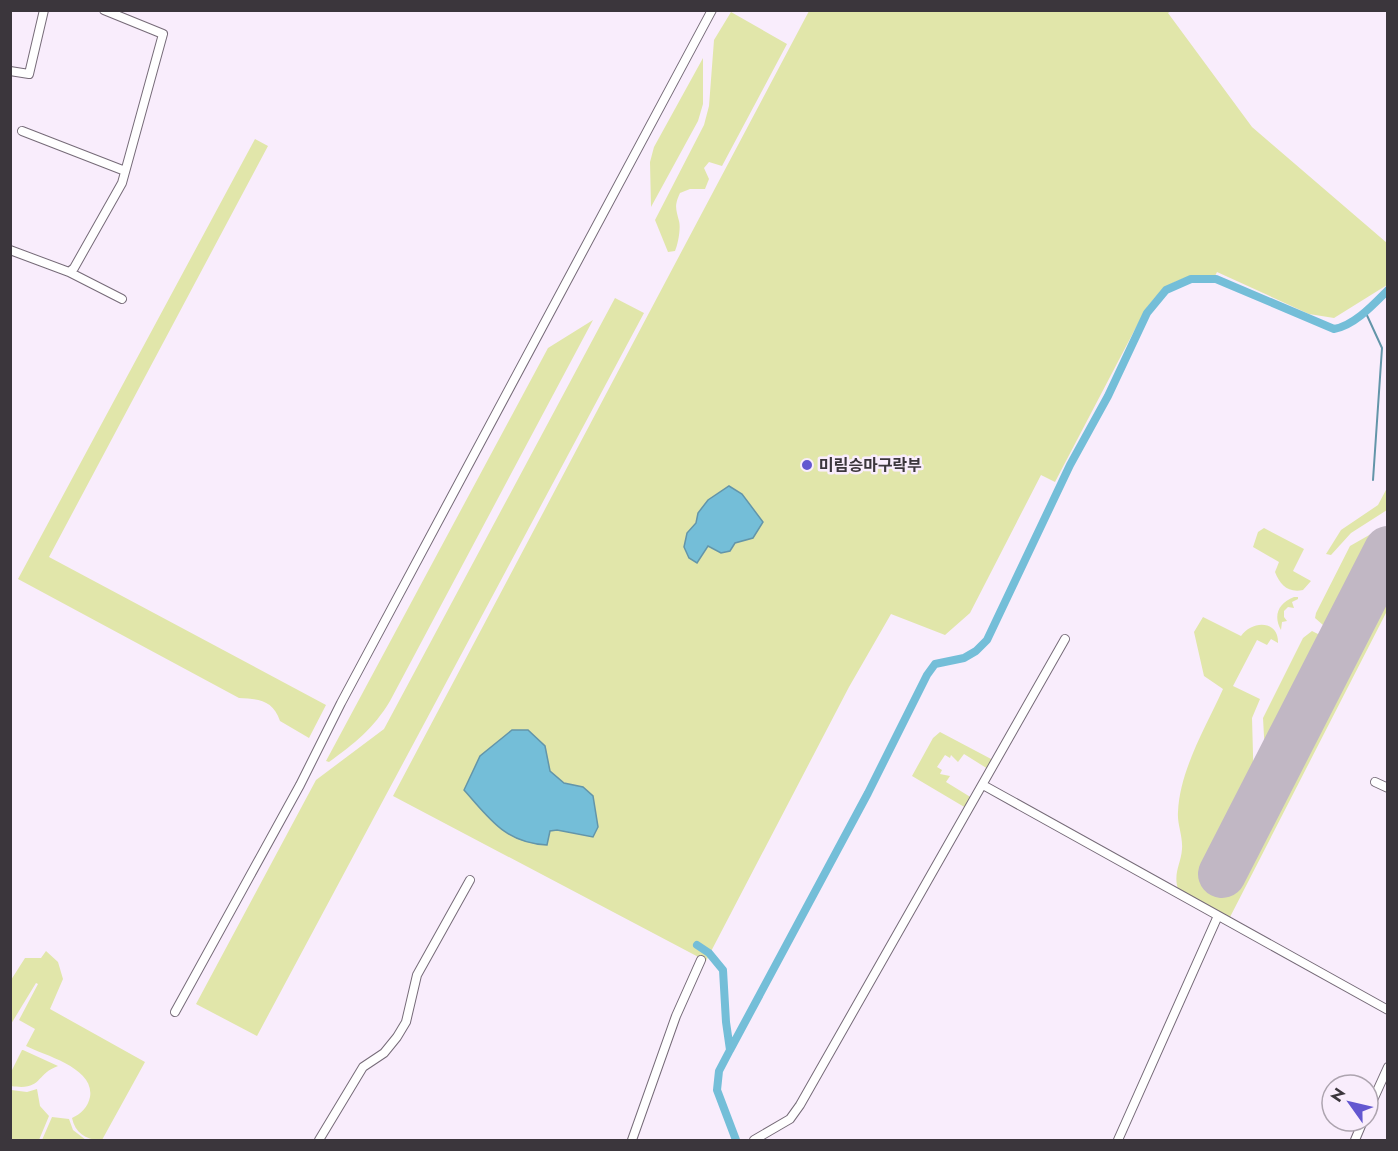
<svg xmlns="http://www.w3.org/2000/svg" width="1398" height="1151" viewBox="0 0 1398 1151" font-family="Jost,'Noto Sans KR',sans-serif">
  <rect width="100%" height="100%" fill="#f9edfc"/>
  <!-- green -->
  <path fill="#e1e6aa" d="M809 11H1171L1168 13 1252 127 1387 243V285L1334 318 1309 314 1217 272 1215 276C1181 273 1162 285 1144 312L1055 482 1041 475 970 613 945 635 891 614 849 687 706 961 393 796Z
    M731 12 787 44 722 166 709 162 704 168 709 179 705 189H690L680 193C674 206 676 209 679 221 681 228 678 244 675 251L668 252 655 220 704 125 709 106 714 40Z
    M703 58V104L698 121 651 207 650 162 654 147Z
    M255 139 268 146 49 557 326 705 309 738 280 721C273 700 259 699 239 698L18 579Z
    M615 298 644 313 257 1036 196 1004 316 780 384 729Z
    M593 320 390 701C374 728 354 744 329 762L326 761 548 348Z
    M1387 488V510L1351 533 1331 555 1326 554 1341 530 1378 505Z
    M1264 528 1304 549 1293 571 1311 581 1303 590C1288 593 1280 585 1275 572L1279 562 1253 547 1258 532Z
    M1378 530 1383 532V535L1336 625 1332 628 1323 625 1315 618 1316 613 1350 546Z
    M1387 576V611L1229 919 1178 889C1173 873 1181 864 1182 849 1183 836 1177 824 1178 812 1180 769 1206 727 1223 689L1204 676 1194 632 1203 617 1241 636C1252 620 1279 620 1278 643L1271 639 1267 645 1257 640 1233 686 1260 699 1252 718 1254 789 1210 871 1229 881Z
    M1294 597H1298V599L1292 602 1294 608 1288 607 1284 611V617L1287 621 1282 622 1281 630C1273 616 1278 603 1294 597Z
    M1312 631 1324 637 1327 645 1272 753 1265 754 1263 718 1303 638Z
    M940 732 993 760 988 769 964 754 958 762 951 755 950 758 945 755 937 767 942 770 940 774 950 776 946 782 972 798 966 808 912 776 933 738Z
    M46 951 58 962 63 979 50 1009 145 1062 102 1140C87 1141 75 1133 72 1118 81 1114 88 1107 90 1097 95 1068 46 1056 26 1046L35 1029 19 1020 38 984 36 983 11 1024V980L25 958H41Z
    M22 1050H23L58 1066C35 1074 43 1091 11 1086V1072Z
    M37 1089 40 1106 49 1116 39 1140H11V1090L27 1092Z
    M52 1117 69 1119 73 1130 86 1140H42Z"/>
  <!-- water -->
  <path fill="#74bed8" stroke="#6395a9" stroke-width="1.5" d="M729 486 742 494 763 522 753 538 735 543 730 551 721 553 708 546 697 563 689 558 684 547 687 533 696 523 698 513 708 500Z
    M512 730H528L545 746 550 771 564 783 583 787 593 796 598 827 593 837 557 830 550 831 547 845C505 843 490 819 464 790L480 756Z"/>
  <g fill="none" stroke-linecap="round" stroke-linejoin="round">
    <!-- stream -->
    <path stroke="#6395a9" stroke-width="2" d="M1365 311 1382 348 1373 480"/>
    <!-- canal -->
    <path stroke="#74bed8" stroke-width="8" d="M697 945 709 953 723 970 726 1022 730 1050 719 1071 717 1090 736 1140
      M730 1050 868 793 927 675 935 664 964 658 976 651 987 640 1070 465 1108 396 1147 313 1166 290 1191 279H1216L1334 329C1354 326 1374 304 1388 290"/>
    <!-- runway -->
    <path stroke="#c1b7c4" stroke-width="48" d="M1222 874 1388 550"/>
    <defs>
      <path id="street" d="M10 71 29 74 44 10
        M22 131 125 171
        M10 250 69 272 74 268 122 183 163 34 104 10
        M69 272 122 299
        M1375 782 1388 788
        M983 785 1388 1010
        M175 1012 300 785 341 703 712 10
        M1368 1111 1388 1067
        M319 1140 363 1067 384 1053 397 1037 406 1022 417 975 470 880
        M632 1140 676 1016 701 960
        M754 1140 790 1119 800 1105 1065 639
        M1118 1140 1217 918
        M1355 1140 1363 1121"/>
    </defs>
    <!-- street casing -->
    <use href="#street" stroke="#766b78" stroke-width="10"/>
    <!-- street -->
    <use href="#street" stroke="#fff" stroke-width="8"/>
  </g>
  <!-- markers -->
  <circle fill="#6357d0" stroke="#f9edfc" stroke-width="2" cx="807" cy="465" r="6"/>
  <g text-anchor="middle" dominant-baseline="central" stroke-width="5" stroke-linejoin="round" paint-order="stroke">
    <!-- poi labels -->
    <g font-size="16" font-weight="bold" fill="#3b363c" stroke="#f9edfc" text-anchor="start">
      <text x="819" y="465">미림승마구락부</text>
    </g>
  </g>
  <!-- border -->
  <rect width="1398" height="1151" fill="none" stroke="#3b363c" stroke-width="24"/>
  <!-- north arrow -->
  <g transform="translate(1350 1103) rotate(304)"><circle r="28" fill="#f9edfc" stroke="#ada4af" stroke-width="1.5"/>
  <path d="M0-4.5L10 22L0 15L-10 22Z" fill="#6357d0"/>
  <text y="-9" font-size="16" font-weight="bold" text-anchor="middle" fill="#3b363c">N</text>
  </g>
</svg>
